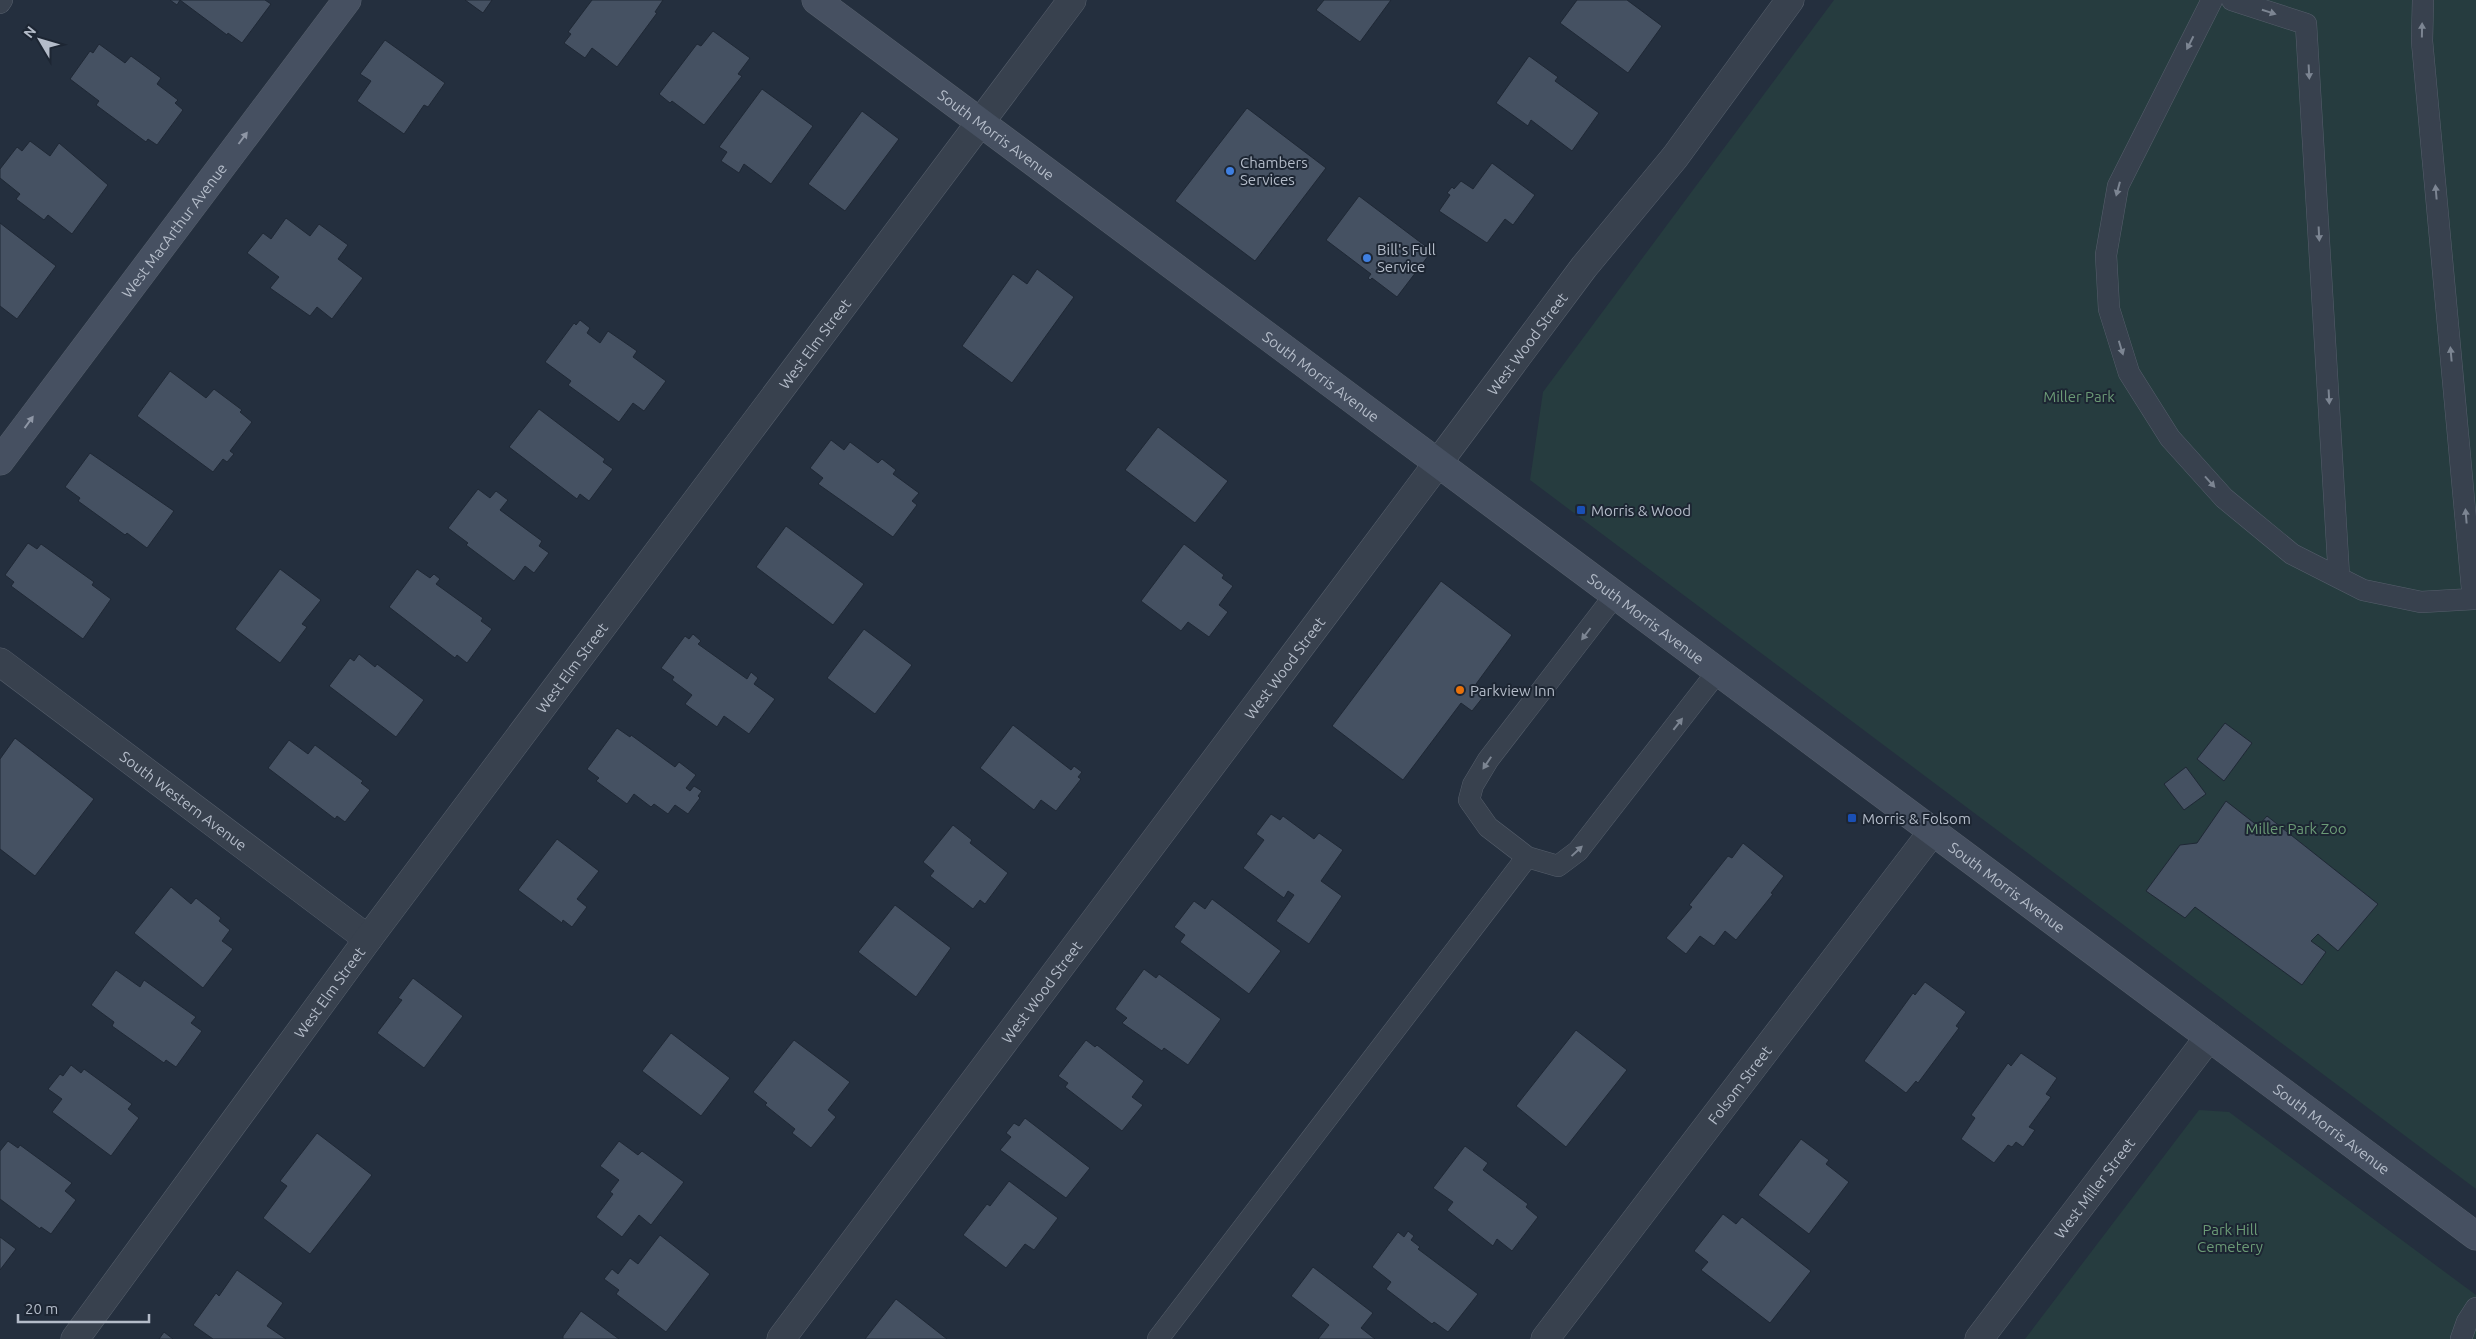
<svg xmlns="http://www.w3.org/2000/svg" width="2476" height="1339" viewBox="0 0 2476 1339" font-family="Ubuntu,sans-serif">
  <rect width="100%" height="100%" fill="#242f3e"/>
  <!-- green -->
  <path fill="#263c3f" d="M1834 0H2476V1189L1530 480 1543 392Z
    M2199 1110 2229 1112 2476 1295V1339H2025Z"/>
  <!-- building -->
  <path fill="#455162" stroke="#1f2835" d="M170 0H265L271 4 242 43 228 33 227 35 180 0 177 5Z
    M465 0H492L483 13Z
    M592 0H663L655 12 657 13 617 67 592 48 585 58 564 43 571 34 568 32Z
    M1324 0H1391L1360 42 1316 10Z
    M1577 0H1627L1662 26 1628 73 1560 23Z
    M713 31 750 58 738 74 742 76 704 125 672 101 670 103 659 94 697 44 701 46Z
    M385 40 445 83 428 107 424 105 404 134 357 101 371 81 360 74Z
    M99 44 125 63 131 56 161 78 157 84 178 100 175 103 183 110 157 145 148 139 146 142 96 105 99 101 70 79 90 51 93 53Z
    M1529 56 1558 77 1555 81 1599 113 1572 151 1531 120 1528 126 1496 103Z
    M762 89 813 126 771 184 744 164 739 173 721 161 727 152 719 147Z
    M1247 108 1326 168 1255 261 1175 201Z
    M862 111 899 139 845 211 808 184Z
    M30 141 50 156 59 143 108 185 72 234 48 215 44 220 16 199 20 194 0 178V169L17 147 22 151Z
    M1492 163 1535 195 1513 225 1505 219 1487 243 1439 211 1450 195 1447 193 1452 187 1454 189 1461 181 1473 189Z
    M1359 196 1432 251 1397 297 1372 278 1370 280 1368 278 1371 274 1326 240Z
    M286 218 310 236 319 224 348 245 338 259 363 278 332 319 317 307 310 316 270 288 279 277 247 253 263 233 271 239Z
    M0 223 56 266 17 319 0 306Z
    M1037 269 1074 297 1012 383 962 346 1013 274 1027 284Z
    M580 320 590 328 587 333 600 343 608 331 637 351 633 357 666 381 644 411 633 403 619 422 568 385 571 381 545 362 574 323 576 325Z
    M170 371 206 398 214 389 242 410 240 412 252 422 230 451 234 454 227 462 223 459 213 472 137 416Z
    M539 409 605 459 603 462 613 469 589 501 580 494 577 499 509 447Z
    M1158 427 1228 481 1195 523 1125 470Z
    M831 440 844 450 850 442 878 463 882 459 896 470 893 474 919 493 912 501 917 505 893 537 818 484 823 478 810 468Z
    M90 453 174 511 147 548 127 533 125 535 78 501 80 498 65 487Z
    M478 489 490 498 496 491 508 500 500 510 542 541 539 546 549 553 534 573 525 566 514 581 466 545 468 543 448 528Z
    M786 526 864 584 833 625 756 567Z
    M28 543 37 549 41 544 94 582 92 585 111 599 83 639 11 586 14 582 5 575Z
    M1184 544 1224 575 1222 578 1233 586 1219 605 1228 612 1209 637 1188 622 1181 631 1141 601Z
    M280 569 321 600 302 624 307 627 280 663 235 629Z
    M417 569 430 578 434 574 440 579 436 584 483 618 481 621 492 629 467 663 457 655 455 658 389 607Z
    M1441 581 1512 635 1476 684 1487 692 1472 711 1461 703 1403 780 1332 726Z
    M864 629 912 665 875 714 827 678Z
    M693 634 701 641 698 644 747 679 751 672 758 678 754 684 775 699 749 734 724 716 717 727 685 704 692 695 672 680 674 677 661 668 685 636 689 639Z
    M359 654 375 667 377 664 424 700 396 737 329 686 350 658 354 661Z
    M2225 723 2252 743 2224 781 2197 759Z
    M1013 725 1071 770 1074 766 1082 772 1078 777 1081 779 1056 811 1041 800 1034 810 980 768Z
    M617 728 630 737 631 735 675 767 679 762 696 775 686 788 690 791 694 786 702 791 698 796 700 798 688 814 675 805 668 814 654 804 651 807 634 794 627 804 596 781 599 778 587 769Z
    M15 738 94 799 35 876 0 849V759Z
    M289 740 308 754 315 745 363 781 361 783 370 790 345 822 337 816 335 819 268 768Z
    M2186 767 2206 794 2184 810 2164 784Z
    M2226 801 2258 826 2267 816 2378 904 2338 951 2318 934 2311 941 2326 952 2302 985 2195 907 2185 918 2146 891 2180 845 2197 843Z
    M1271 814 1280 820 1283 816 1314 839 1319 833 1343 850 1321 881 1342 896 1309 944 1276 921 1294 895 1288 891 1284 898 1243 868 1264 840 1256 834Z
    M953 825 972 840 970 843 1008 873 985 904 980 900 973 909 930 876 934 871 923 862Z
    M557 839 599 871 577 899 587 907 572 927 563 920 562 923 518 890Z
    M1743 843 1784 876 1771 893 1773 894 1736 940 1725 931 1714 946 1700 936 1686 954 1666 938 1692 907 1689 905 1728 856 1732 858Z
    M171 887 191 904 196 898 221 918 219 921 230 930 222 941 233 949 203 988 134 933Z
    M1212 899 1281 951 1249 994 1180 942 1185 935 1174 927 1194 901 1205 909Z
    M895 905 951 948 916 997 858 952Z
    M1144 969 1156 978 1159 974 1221 1019 1188 1065 1164 1048 1162 1051 1122 1023 1127 1018 1115 1009Z
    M116 970 140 987 144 980 196 1017 191 1023 202 1031 176 1067 166 1060 164 1063 112 1026 114 1022 91 1005Z
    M413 978 463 1016 424 1068 377 1033 402 1000 398 998Z
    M1925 982 1966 1012 1956 1026 1959 1028 1918 1083 1916 1081 1906 1093 1864 1061 1913 993 1915 995Z
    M1576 1030 1627 1070 1566 1147 1516 1106Z
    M671 1033 730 1078 701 1116 642 1071Z
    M794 1040 850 1082 828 1110 836 1117 811 1148 792 1133 795 1129 765 1105 767 1103 753 1092Z
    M1086 1040 1095 1047 1097 1045 1144 1081 1132 1097 1143 1105 1122 1131 1065 1087 1068 1083 1058 1076Z
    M2021 1053 2057 1078 2046 1094 2051 1097 2029 1127 2035 1130 2023 1147 2016 1142 2012 1147 2008 1145 1994 1163 1961 1139 1975 1118 1971 1115 2008 1063 2011 1066Z
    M71 1065 81 1073 84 1069 132 1104 128 1109 139 1118 111 1156 52 1112 62 1099 48 1089 60 1074 63 1076Z
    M1025 1118 1090 1168 1066 1198 1000 1150 1011 1137 1006 1133 1014 1123 1019 1126Z
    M317 1133 372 1175 310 1254 263 1218 287 1186 280 1181Z
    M1801 1139 1829 1160 1826 1164 1849 1182 1809 1234 1758 1195Z
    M8 1141 18 1148 20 1145 72 1183 65 1191 76 1200 51 1234 41 1227 40 1229 0 1199V1151Z
    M619 1141 638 1155 642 1151 684 1182 651 1225 639 1215 622 1237 596 1217 613 1194 610 1192 619 1180 600 1166Z
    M1465 1146 1488 1163 1483 1170 1528 1204 1526 1207 1538 1217 1512 1251 1497 1239 1493 1246 1447 1210 1453 1202 1433 1188Z
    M1009 1181 1058 1218 1034 1250 1025 1244 1006 1268 963 1235 987 1204 990 1206Z
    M1723 1214 1736 1224 1742 1217 1811 1271 1770 1323 1701 1270 1708 1262 1694 1251Z
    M1408 1231 1414 1236 1411 1240 1420 1247 1418 1249 1478 1294 1448 1332 1434 1322 1432 1324 1386 1289 1391 1282 1372 1267 1398 1232 1404 1237Z
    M660 1235 710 1274 666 1332 616 1294 619 1290 604 1279 612 1269 618 1274 630 1258 638 1264Z
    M0 1237 16 1249 0 1270Z
    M1313 1267 1373 1313 1361 1328 1375 1339H1318L1329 1325 1291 1296Z
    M237 1270 283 1303 267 1326 286 1339H213L193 1325 216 1293 219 1296Z
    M896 1299 947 1339H865Z
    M581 1311 619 1339H563V1336Z
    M164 1332 173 1339H159Z"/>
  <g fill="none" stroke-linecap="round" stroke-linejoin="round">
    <defs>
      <path id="service" d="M2212 0 2118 186 2106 255 2109 309 2129 373 2170 438 2224 498 2292 554 2363 590 2421 602 2473 599 2422 41 2423 0
        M2232 0 2306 24 2339 577
        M0 3 2 0
        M1615 595 1488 760 1473 785 1469 800 1488 827 1527 857 1558 866 1578 851 1718 671
        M1158 1339 1527 857
        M2461 1339 2467 1322 2476 1308"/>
      <g id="minor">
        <path id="s1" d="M0 662 368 939"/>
        <path id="s2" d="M75 1339 368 939 1072 0"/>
        <path id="s3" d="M781 1339 1438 463"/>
        <path id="s4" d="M1545 1339 1933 831"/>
      </g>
      <g id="tertiary">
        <path id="s5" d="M1438 463 1584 267 1675 157 1790 0"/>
        <path id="s6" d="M1979 1339 2209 1037"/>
      </g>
      <g id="secondary">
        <path id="s7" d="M816 0 2476 1236"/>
        <path id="s8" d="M0 461 347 0"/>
      </g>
    </defs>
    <!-- service casing -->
    <use href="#service" stroke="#565f6c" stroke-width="22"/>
    <!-- minor casing -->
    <use href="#minor" stroke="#565f6c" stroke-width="29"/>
    <!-- tertiary casing -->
    <use href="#tertiary" stroke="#565f6c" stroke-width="29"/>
    <!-- secondary casing -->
    <use href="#secondary" stroke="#565f6c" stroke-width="29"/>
    <!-- service -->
    <use href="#service" stroke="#38414e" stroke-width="21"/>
    <!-- minor -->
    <use href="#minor" stroke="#38414e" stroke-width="28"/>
    <!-- tertiary -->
    <use href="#tertiary" stroke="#38414e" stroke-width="28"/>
    <!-- secondary -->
    <use href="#secondary" stroke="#465061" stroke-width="28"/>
  </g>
  <!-- one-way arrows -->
  <defs><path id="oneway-solid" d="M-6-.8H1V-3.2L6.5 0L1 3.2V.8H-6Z" transform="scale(1.25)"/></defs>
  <g fill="#7c8592">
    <use href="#oneway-solid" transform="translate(2269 12) rotate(18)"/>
    <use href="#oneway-solid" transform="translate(2422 30) rotate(-89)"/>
    <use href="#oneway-solid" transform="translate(2190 43) rotate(117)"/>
    <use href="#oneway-solid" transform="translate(2309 72) rotate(87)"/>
    <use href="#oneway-solid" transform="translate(2118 189) rotate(105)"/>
    <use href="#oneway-solid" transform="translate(2436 192) rotate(-95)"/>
    <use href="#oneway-solid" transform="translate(2319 234) rotate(87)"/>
    <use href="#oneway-solid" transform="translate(2121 348) rotate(73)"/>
    <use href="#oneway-solid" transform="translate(2451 354) rotate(-95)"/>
    <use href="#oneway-solid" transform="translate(2329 397) rotate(87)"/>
    <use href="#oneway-solid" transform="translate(2210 482) rotate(48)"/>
    <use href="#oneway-solid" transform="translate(2466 516) rotate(-95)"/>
    <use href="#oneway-solid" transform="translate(1586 634) rotate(127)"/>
    <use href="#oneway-solid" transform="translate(1678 724) rotate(-52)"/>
    <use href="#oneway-solid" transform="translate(1487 763) rotate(124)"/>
    <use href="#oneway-solid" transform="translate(1577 851) rotate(-43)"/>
  </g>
  <g fill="#8e96a5">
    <use href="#oneway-solid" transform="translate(243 138) rotate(-53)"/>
    <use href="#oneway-solid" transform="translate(29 422) rotate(-54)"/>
  </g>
  <!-- markers -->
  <g fill="#3f7fe0" stroke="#1d2633" stroke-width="2">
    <circle cx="1230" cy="171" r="5"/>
    <circle cx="1367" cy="258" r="5"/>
  </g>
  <g fill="#1a4fb4" stroke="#1d2633" stroke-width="2">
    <rect x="1576" y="505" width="10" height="10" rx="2.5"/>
    <rect x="1847" y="813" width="10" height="10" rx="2.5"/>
  </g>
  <circle fill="#e8710a" stroke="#1d2633" stroke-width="2" cx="1460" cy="690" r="5"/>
  <g text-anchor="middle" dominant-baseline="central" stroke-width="4" stroke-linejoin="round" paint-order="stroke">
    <!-- street labels -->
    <g font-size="15" fill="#b4bcc9" stroke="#1d2633">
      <text stroke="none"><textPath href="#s7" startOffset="225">South Morris Avenue</textPath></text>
      <text stroke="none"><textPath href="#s8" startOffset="289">West MacArthur Avenue</textPath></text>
      <text stroke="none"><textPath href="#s2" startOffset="1240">West Elm Street</textPath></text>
      <text stroke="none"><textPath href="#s5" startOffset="149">West Wood Street</textPath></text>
      <text stroke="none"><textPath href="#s7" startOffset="630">South Morris Avenue</textPath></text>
      <text stroke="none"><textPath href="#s7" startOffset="1035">South Morris Avenue</textPath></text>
      <text stroke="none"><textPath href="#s2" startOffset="835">West Elm Street</textPath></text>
      <text stroke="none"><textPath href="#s3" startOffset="839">West Wood Street</textPath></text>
      <text stroke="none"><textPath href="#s1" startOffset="230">South Western Avenue</textPath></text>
      <text stroke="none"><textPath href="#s7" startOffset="1485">South Morris Avenue</textPath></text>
      <text stroke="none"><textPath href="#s2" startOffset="430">West Elm Street</textPath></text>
      <text stroke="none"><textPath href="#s3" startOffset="434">West Wood Street</textPath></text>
      <text stroke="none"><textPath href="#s4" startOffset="320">Folsom Street</textPath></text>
      <text stroke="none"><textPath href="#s7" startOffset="1890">South Morris Avenue</textPath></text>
      <text stroke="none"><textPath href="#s6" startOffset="190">West Miller Street</textPath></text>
    </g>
    <!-- poi labels -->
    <g font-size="15" fill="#b4bcc9" stroke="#1d2633" text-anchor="start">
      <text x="1240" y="162">Chambers<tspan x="1240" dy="17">Services</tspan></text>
      <text x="1377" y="249">Bill's Full<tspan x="1377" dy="17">Service</tspan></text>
      <text x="1591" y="510">Morris &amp; Wood</text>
      <text x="1470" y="690">Parkview Inn</text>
      <text x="1862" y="818">Morris &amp; Folsom</text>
    </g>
    <!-- park labels -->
    <g font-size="15" fill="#6b9a76" stroke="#1d2633">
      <text x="2079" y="396">Miller Park</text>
      <text x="2296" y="828">Miller Park Zoo</text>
      <text x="2230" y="1229">Park Hill<tspan x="2230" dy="17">Cemetery</tspan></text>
    </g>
  </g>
  <!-- north arrow -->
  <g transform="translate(40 40) rotate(308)" stroke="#1d2633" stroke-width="4" paint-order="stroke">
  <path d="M0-4L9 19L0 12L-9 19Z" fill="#b4bcc9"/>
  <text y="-8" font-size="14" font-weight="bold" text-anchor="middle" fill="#b4bcc9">N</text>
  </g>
  <!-- scale -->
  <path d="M18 1314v8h131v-8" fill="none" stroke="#b4bcc9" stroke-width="2.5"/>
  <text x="25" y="1314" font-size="15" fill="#b4bcc9" stroke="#1d2633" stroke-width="4" paint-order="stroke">20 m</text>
</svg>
